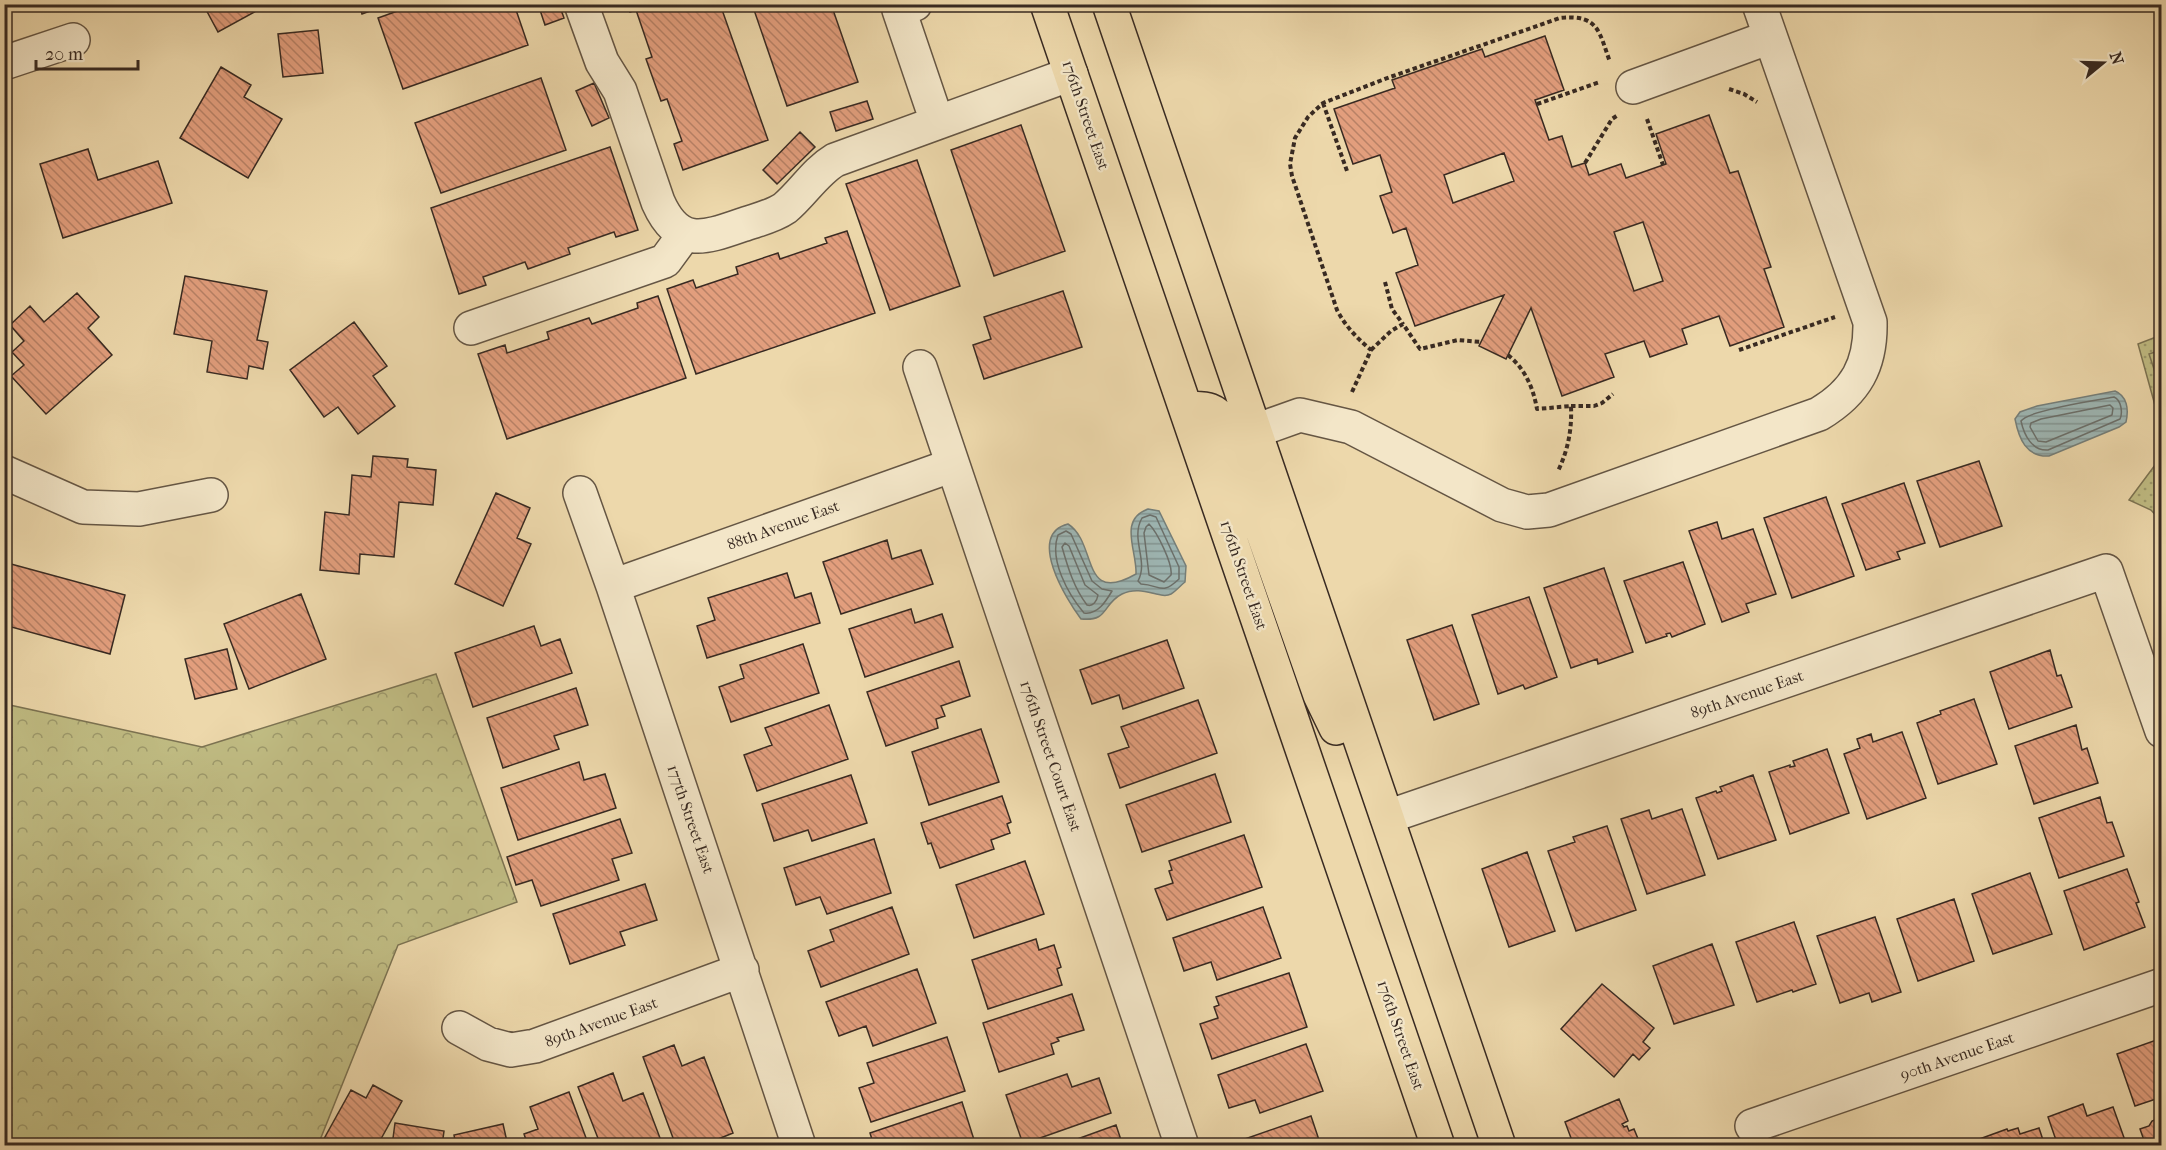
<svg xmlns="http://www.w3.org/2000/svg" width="2166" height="1150" viewBox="0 0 2166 1150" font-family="'IM FELL French Canon',serif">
  <defs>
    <pattern id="grass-dots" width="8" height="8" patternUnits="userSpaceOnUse" patternTransform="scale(1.5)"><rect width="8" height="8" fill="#c0bc83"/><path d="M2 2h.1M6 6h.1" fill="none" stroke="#9d996b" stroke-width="1.8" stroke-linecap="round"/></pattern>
    <pattern id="forest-crowns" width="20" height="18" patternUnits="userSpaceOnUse" patternTransform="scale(1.5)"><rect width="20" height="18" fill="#c0bc83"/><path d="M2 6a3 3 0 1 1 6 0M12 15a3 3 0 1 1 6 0" fill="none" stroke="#9d996b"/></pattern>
    <pattern id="water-rules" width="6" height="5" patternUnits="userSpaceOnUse" patternTransform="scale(1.5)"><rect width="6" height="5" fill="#9eb7b5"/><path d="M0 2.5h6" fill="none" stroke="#829593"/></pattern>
    <pattern id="building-back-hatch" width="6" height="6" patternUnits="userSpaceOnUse" patternTransform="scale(1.5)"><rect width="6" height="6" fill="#e29e7d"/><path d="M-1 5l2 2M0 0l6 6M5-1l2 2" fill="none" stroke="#b88166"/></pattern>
  </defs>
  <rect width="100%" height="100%" fill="#edd8ab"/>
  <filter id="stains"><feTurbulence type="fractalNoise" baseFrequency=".00333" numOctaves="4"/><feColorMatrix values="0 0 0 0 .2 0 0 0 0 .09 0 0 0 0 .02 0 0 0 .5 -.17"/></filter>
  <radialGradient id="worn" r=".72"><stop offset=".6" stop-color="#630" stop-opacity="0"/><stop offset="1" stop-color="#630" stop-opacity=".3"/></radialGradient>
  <!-- grass -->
  <path fill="url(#grass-dots)" stroke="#7c7352" stroke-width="1.5" d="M2161 335V427L2138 344Z
    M2161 457V521L2151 510 2129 500Z"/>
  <!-- forest -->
  <path fill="url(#forest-crowns)" stroke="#7c7352" stroke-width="1.5" d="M436 674 517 902 398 945 318 1145H5V704L202 747Z"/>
  <!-- garden -->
  <path fill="#c0bc83" stroke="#7c7352" stroke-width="1.5" d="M2161 350H2162L2161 390 2149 354Z"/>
  <!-- water -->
  <path fill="url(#water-rules)" stroke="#757f7a" stroke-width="1.5" d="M2115 391C2127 396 2129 409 2126 422L2119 427 2049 456C2026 457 2019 439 2015 419L2020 412 2037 406Z
    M1148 509 1159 511 1186 566 1185 582C1181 585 1176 591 1171 594 1160 600 1142 584 1122 594 1102 604 1109 622 1081 619 1066 599 1026 534 1068 524 1098 543 1080 606 1136 574 1137 550 1118 520 1148 509Z"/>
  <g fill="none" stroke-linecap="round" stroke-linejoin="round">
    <!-- shore -->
    <path stroke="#6b706c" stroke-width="1.5" d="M2114 397C2121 400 2123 412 2120 419L2048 450C2032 451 2024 435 2021 421 2028 410 2097 400 2114 397Z
      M2110 405 2113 408 2112 415 2046 442 2038 441 2030 427 2031 423 2041 419Z
      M1150 515 1156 517 1179 567V579C1161 596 1161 585 1141 584L1138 581C1149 561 1130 539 1142 518Z
      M1149 524C1157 532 1173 564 1171 575L1164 582 1149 575 1144 533 1146 527Z
      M1066 531 1071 534 1092 581 1102 589 1112 591C1106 601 1098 615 1084 613 1068 594 1049 560 1058 535Z
      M1065 543 1069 546 1085 585 1098 595C1097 601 1093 607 1087 605 1074 588 1068 568 1062 547Z"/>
  </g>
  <!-- building -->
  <path fill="url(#building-back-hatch)" stroke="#382a22" stroke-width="1.5" fill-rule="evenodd" d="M203 4H269L218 32Z
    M359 4H389L362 14Z
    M417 4H514L528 45 403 89 378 18Z
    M538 4H559L564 18 545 25Z
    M628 4H720L768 140 683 170 674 144 682 141 667 99 661 101 646 59 652 57 636 10 630 12Z
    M752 4H831L858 82 787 106Z
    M318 30 323 73 283 77 278 34Z
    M1545 36 1564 90 1535 100 1549 140 1562 136 1572 167 1585 163 1589 175 1621 164 1626 178 1666 164 1656 134 1709 115 1730 173 1738 171 1771 267 1764 269 1784 327 1730 346 1719 316 1682 329 1687 344 1650 357 1644 341 1605 354 1614 377 1562 396 1531 308 1506 359 1479 346 1504 295 1415 326 1396 273 1418 265 1406 228 1393 233 1380 196 1392 192 1380 155 1353 164 1334 109 1395 88 1392 80 1482 49 1485 57ZM1504 153 1514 181 1453 203 1444 175ZM1643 222 1663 281 1634 291 1614 232Z
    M221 67 251 85 244 97 282 119 248 178 180 138Z
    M541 78 566 150 441 193 415 123Z
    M594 83 609 118 592 126 576 91Z
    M867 101 873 119 836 131 830 112Z
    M1021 125 1065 251 994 276 951 150Z
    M800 132 815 147 777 184 763 170Z
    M610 147 638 230 616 237 614 232 568 248 570 254 528 269 525 262 483 277 486 285 459 294 431 208Z
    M88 149 98 180 158 161 172 203 63 238 40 164Z
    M917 160 960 286 890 310 846 184Z
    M847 231 875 313 696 374 667 289 693 280 696 288 738 274 736 267 778 253 780 259 827 243 825 238Z
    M185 276 267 291 257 340 268 342 263 369 249 366 247 379 207 372 212 341 174 334Z
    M1063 291 1082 347 984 379 973 345 991 339 984 317Z
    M77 293 99 317 88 328 112 355 46 414 11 376 24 365 12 352 24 341 10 325 30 306 44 322Z
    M658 296 686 378 507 439 478 354 505 345 507 353 549 339 547 332 589 318 592 324 638 308 637 303Z
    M354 322 387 366 373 376 395 406 358 434 338 407 324 417 290 370Z
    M373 456 408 459 407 467 436 470 433 505 399 502 394 557 360 554 359 574 320 570 325 512 349 515 352 475 371 477Z
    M1979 461 2002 526 1940 547 1917 481Z
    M1904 483 1925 543 1897 552 1900 559 1866 570 1842 504Z
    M496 493 530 508 517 538 531 544 503 606 455 584Z
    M1826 497 1854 576 1792 598 1764 518Z
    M1717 522 1722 539 1753 529 1776 594 1746 604 1749 612 1722 622 1689 531Z
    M887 540 892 559 921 550 933 584 841 614 823 562Z
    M1683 562 1705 624 1672 637 1670 633 1666 634 1667 636 1646 643 1624 581Z
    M11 564 125 595 110 654 4 625V589Z
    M1604 568 1633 652 1598 664 1597 659 1571 668 1544 588Z
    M787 573 795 598 811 593 820 623 707 658 697 626 715 620 708 598Z
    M301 594 326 659 249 689 224 624Z
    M1529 597 1557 677 1525 689 1523 685 1498 694 1472 615Z
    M911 609 915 623 942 614 953 647 865 677 849 629Z
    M1452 625 1479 704 1434 720 1407 640Z
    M534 626 541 646 560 639 572 673 473 707 455 653Z
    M1167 640 1184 688 1123 709 1119 695 1092 704 1080 670Z
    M803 644 819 693 731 722 719 687 744 678 740 665Z
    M227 649 237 689 195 699 185 659Z
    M2050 650 2057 676 2061 675 2072 707 2009 729 1990 672Z
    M959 661 970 696 941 706 945 716 936 719 938 728 886 746 867 692Z
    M576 688 588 725 554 736 559 749 503 768 487 718Z
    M1974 699 1997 764 1938 784 1917 723 1941 714 1940 711Z
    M1198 700 1217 753 1120 788 1108 754 1129 747 1121 727Z
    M829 705 848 759 757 791 744 755 772 745 765 728Z
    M2076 725 2082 750 2087 748 2098 783 2034 804 2015 746Z
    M981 729 999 782 929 805 912 752Z
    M1902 732 1926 798 1867 819 1844 754 1860 748 1857 739 1871 734 1873 742Z
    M1827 749 1849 813 1790 834 1769 772 1790 765V767L1795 766 1793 761Z
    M579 762 584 780 605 774 616 808 518 840 501 788Z
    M1215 774 1231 822 1142 852 1126 805Z
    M851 775 867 823 812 841 808 830 774 841 762 804Z
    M1753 775 1776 840 1718 859 1696 798 1716 791 1717 793 1722 791 1720 787Z
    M1002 796 1011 822 1007 824 1010 833 991 840 994 849 940 868 931 843 928 844 921 823Z
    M2100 797 2107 823 2112 822 2124 856 2059 878 2039 818Z
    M1682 809 1705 875 1647 894 1621 819 1649 810 1652 819Z
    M620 819 632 853 612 859 619 880 541 906 532 880 516 885 507 857Z
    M1607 826 1636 910 1576 931 1548 851 1575 842 1573 837Z
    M1244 835 1262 887 1167 920 1155 889 1173 883 1169 871 1172 870 1169 861Z
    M874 839 891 893 827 914 820 897 796 905 784 868Z
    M1527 852 1555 931 1509 947 1482 869Z
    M1025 861 1044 914 974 938 956 885Z
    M2127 869 2139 902 2136 903 2145 927 2084 950 2064 891Z
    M2030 873 2052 934 1993 954 1972 894Z
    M645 884 657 920 620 932 625 945 570 964 553 914Z
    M1954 899 1974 961 1918 981 1897 919Z
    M892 907 909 954 821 987 808 951 834 941 830 930Z
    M1263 907 1281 958 1217 980 1211 962 1184 971 1173 938Z
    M1875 917 1901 992 1872 1002 1869 993 1840 1003 1817 936Z
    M1794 922 1816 984 1793 992 1792 990 1757 1002 1736 942Z
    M1036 939 1039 950 1054 945 1061 967 1057 969 1062 985 988 1009 972 960Z
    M1712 944 1734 1005 1674 1024 1653 966Z
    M917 969 936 1023 873 1046 866 1026 839 1036 826 1002Z
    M1289 973 1307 1027 1212 1059 1200 1024 1218 1018 1214 1007 1219 1005 1216 997Z
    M1602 984 1654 1028 1643 1042 1650 1048 1639 1060 1633 1054 1614 1077 1561 1029Z
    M1072 994 1084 1030 1057 1038 1059 1041 1051 1044 1054 1054 999 1072 983 1023Z
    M947 1037 965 1091 871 1122 859 1088 874 1083 867 1063Z
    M2162 1038V1097L2135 1106 2117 1054Z
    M1306 1044 1323 1091 1260 1113 1255 1100 1229 1108 1218 1075Z
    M674 1045 682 1066 704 1057 733 1133 701 1146H676L643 1057Z
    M613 1073 623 1101 643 1093 663 1146H601L578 1087Z
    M1067 1074 1072 1087 1099 1078 1111 1113 1023 1144 1006 1095Z
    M373 1085 402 1101 377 1146H320L351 1090 366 1098Z
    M569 1092 589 1146H528L524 1134 538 1129 530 1107Z
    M1619 1099 1628 1121 1622 1124 1624 1127 1627 1126 1629 1131 1634 1129 1641 1146H1574L1565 1122Z
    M962 1102 976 1146H874L870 1133Z
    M2083 1104 2087 1116 2113 1107 2127 1146H2058L2048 1117Z
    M1311 1116 1321 1146H1244L1242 1140Z
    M2159 1118 2162 1119V1146H2146L2140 1129 2149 1126 2152 1121Z
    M395 1123 444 1131 442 1146H392Z
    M503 1124 508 1146H456L454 1135Z
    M1116 1125 1123 1146H1058Z
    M2018 1128 2020 1134 2039 1128 2045 1146H1976L1974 1141 2007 1129 2008 1131Z"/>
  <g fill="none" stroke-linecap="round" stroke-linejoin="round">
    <defs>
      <path id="minor" d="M581 4 602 62 620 91 658 202C678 247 702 239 742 225 756 220 772 217 785 208 803 193 815 172 835 160L1071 74
        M915 4 899 10 937 122
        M4 63 73 40
        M1633 87 1770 37
        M471 328 665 261 684 235
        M920 367 1182 1146
        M1255 431 1300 415 1351 427 1502 505 1527 512 1549 510 1819 414C1856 392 1871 365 1870 322L1759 4
        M4 472 83 507 139 509 211 495
        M580 493 613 586 799 1146
        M613 586 953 465
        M1387 817 2106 571 2162 731
        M459 1028 488 1044 511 1050 535 1046 742 970
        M1752 1126 2162 985"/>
      <path id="major" d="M1047 4 1438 1146
        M1109 4 1499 1146
        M1187 408C1205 409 1212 407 1224 422L1320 695 1336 728"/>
    </defs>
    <!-- minor casing -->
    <use href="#minor" stroke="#655644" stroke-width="36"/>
    <!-- major casing -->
    <use href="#major" stroke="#382a22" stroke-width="36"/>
    <!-- path -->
    <path stroke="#382a22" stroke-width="4" stroke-dasharray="4.5 3" stroke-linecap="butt" d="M1729 89 1744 94 1757 102
      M1323 103 1347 171
      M1537 104 1600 82
      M1647 119 1663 165
      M1585 163 1612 119 1618 115
      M1385 282 1392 309 1403 324
      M1371 350 1391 331 1403 324 1420 349 1458 340 1481 342
      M1739 350 1835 317
      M1508 355C1525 369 1533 387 1537 409L1571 406C1572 430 1568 450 1558 471
      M1352 392 1371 350C1357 338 1346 327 1337 310L1292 176 1290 164 1295 138 1308 117 1323 103 1390 77 1560 18C1599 14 1599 32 1610 62
      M1571 406H1594L1602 403 1613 394"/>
    <!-- minor -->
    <use href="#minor" stroke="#f3e6c8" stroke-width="33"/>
    <!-- major -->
    <use href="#major" stroke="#edd8ab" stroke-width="33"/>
  </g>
  <g text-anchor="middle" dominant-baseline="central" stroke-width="4.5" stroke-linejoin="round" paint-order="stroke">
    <!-- street labels -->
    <g font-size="16" fill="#382a22" stroke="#f3e6c8">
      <text transform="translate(1086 115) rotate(71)">176th Street East</text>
      <text transform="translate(783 525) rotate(-20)">88th Avenue East</text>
      <text transform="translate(1244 575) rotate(71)">176th Street East</text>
      <text transform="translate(1747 694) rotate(-19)">89th Avenue East</text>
      <text transform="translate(1051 756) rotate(71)">176th Street Court East</text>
      <text transform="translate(691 819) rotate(71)">177th Street East</text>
      <text transform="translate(601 1022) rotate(-20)">89th Avenue East</text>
      <text transform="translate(1401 1035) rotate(71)">176th Street East</text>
      <text transform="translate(1957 1056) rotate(-19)">90th Avenue East</text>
    </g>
  </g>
  <!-- margin -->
  <rect width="2166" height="1150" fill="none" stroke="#edd8ab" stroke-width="24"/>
  <rect x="6" y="6" width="2154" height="1138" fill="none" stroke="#382a22" stroke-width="3"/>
  <rect x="12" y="12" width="2142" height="1126" fill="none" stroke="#382a22" stroke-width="1.5"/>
  <!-- north arrow -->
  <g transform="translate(2103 63) rotate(71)" stroke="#f3e6c8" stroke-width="4.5" paint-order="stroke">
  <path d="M0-4.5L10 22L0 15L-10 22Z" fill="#382a22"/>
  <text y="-9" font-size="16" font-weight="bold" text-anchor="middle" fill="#382a22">N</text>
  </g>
  <!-- scale -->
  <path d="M36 60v9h102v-9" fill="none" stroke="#382a22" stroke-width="3"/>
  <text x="45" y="60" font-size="18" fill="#382a22" stroke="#f3e6c8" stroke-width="4.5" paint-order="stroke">20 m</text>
  <rect width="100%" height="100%" filter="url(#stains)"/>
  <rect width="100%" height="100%" fill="url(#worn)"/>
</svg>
